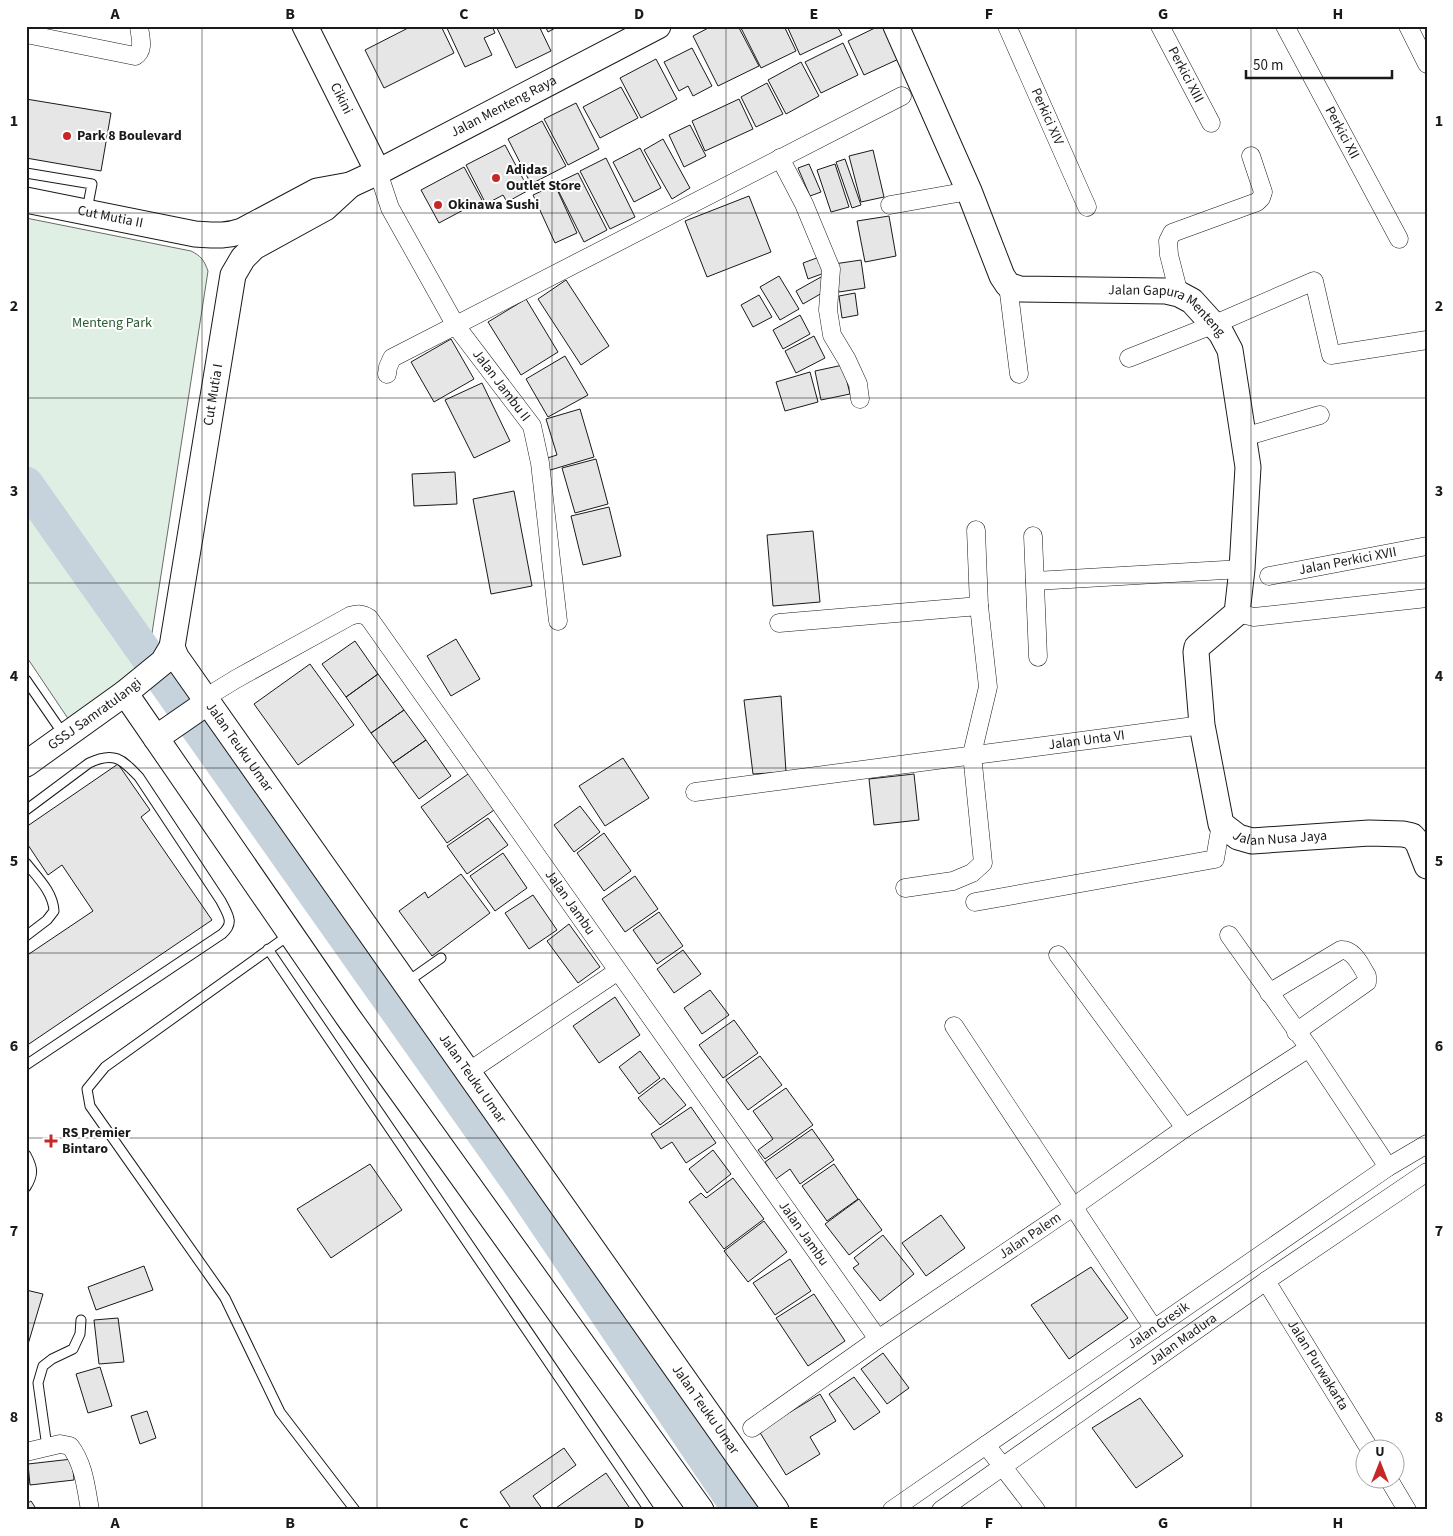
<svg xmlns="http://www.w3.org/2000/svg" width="1453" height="1536" viewBox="0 0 1453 1536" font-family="'Source Sans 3',sans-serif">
  <rect width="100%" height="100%" fill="#fff"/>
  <!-- green -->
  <path fill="#e0efe3" stroke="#6a6a6a" d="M26 218 191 251C201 256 204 260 208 271L148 659 69 720 26 656Z"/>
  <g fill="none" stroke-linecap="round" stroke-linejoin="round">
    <!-- river -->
    <path stroke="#c6d2dc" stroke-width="35" d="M26 484 522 1187 740 1510"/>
  </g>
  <!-- building -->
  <path fill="#e6e6e6" stroke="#1a1a1a" d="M412 26H441L454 53 384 88 365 50Z
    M446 26H492L495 33 484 38 492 55 465 67Z
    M496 26H539L551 51 516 68Z
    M545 26H559L548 32Z
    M712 26H738L759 66 718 86 693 36Z
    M740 26H784L796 51 761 68Z
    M787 26H837L842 35 800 55Z
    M879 26H889L903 57 864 75 848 41Z
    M843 43 858 75 821 93 805 62Z
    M692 48 712 86 693 96 688 86 679 91 664 62Z
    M656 59 677 99 641 118 620 78Z
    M801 62 819 96 786 114 768 80Z
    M767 83 783 114 756 127 741 97Z
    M621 87 638 118 600 138 583 107Z
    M26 99 111 113 101 171 26 158Z
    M739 99 753 129 705 151 692 121Z
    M576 103 599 149 568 165 544 119Z
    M542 121 566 166 531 184 508 139Z
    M690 125 706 156 684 167 669 135Z
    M663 139 690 188 672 199 644 150Z
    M505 145 529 190 507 202 503 195 486 204 466 165Z
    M640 148 661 188 634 202 613 162Z
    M873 150 884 197 861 202 849 156Z
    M606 158 635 217 610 229 580 171Z
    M845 159 861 205 852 208 836 162Z
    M809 164 821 192 810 196 798 168Z
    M835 164 849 207 831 212 817 170Z
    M464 167 482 200 439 223 421 190Z
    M578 173 607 230 584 242 555 184Z
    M555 185 577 233 555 243 533 195Z
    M749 196 771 252 707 277 685 221Z
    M889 216 896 256 865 262 857 221Z
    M822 256 827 272 808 279 803 263Z
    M861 260 865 288 839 292 834 264Z
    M779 276 799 309 780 320 760 287Z
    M821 277 829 289 803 304 796 291Z
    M566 280 609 346 581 365 538 299Z
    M855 293 858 315 842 318 839 296Z
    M759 295 772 317 753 327 741 305Z
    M526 299 558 352 521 375 488 322Z
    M800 315 810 334 783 349 773 330Z
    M814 336 825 358 796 373 785 351Z
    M451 339 474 379 434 402 411 362Z
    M565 356 588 395 548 417 526 379Z
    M843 365 850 394 821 400 815 371Z
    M810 372 818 402 785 411 776 382Z
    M482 383 510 441 474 458 445 400Z
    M580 409 594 457 547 471 544 459 557 455 546 419Z
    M596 459 608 504 575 513 562 468Z
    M455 472 457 504 414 506 412 474Z
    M514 491 532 586 491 594 473 499Z
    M609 507 621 556 583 565 571 516Z
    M813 531 820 602 773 606 767 535Z
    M456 639 480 679 451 696 427 656Z
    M355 641 378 674 346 697 322 664Z
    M310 664 354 725 298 765 254 704Z
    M378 674 404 710 371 733 346 697Z
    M781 696 786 772 753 774 744 700Z
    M404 710 426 740 393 763 371 733Z
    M426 740 451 776 419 799 393 763Z
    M623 758 649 798 605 826 579 786Z
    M118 764 150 810 141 817 212 920 26 1046V956L93 911 62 865 48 875 26 842V827Z
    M471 772 497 808 447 843 421 807Z
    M914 774 919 820 874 825 869 779Z
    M580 806 600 832 574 852 554 825Z
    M488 818 508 845 467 874 447 846Z
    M604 833 631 871 604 891 577 853Z
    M503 853 527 888 495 911 470 876Z
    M461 874 490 913 432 956 399 911 425 892 428 898Z
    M635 876 658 909 625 932 602 899Z
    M533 895 557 930 529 949 505 913Z
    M659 912 683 946 657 964 633 930Z
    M569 924 600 967 578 983 547 941Z
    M683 950 701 974 674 993 657 969Z
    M710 990 729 1015 702 1034 684 1008Z
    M615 997 640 1035 599 1063 573 1026Z
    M734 1020 758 1053 723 1078 699 1045Z
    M640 1051 660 1078 639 1094 619 1067Z
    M760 1056 782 1085 748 1110 726 1080Z
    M664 1078 686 1105 660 1125 638 1098Z
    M786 1088 813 1125 765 1159 758 1150 773 1139 753 1111Z
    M691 1107 716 1143 686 1163 672 1142 661 1149 651 1134Z
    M812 1129 834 1160 800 1184 790 1169 776 1179 765 1162Z
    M713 1150 731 1174 707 1193 689 1169Z
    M370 1164 402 1210 331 1258 297 1209Z
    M834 1164 858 1199 827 1221 802 1186Z
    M733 1178 764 1219 724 1249 689 1202 701 1193 706 1198Z
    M859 1199 882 1230 849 1255 825 1224Z
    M941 1215 965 1248 926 1276 902 1243Z
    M764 1221 787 1252 748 1282 724 1251Z
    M883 1235 914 1274 880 1301 853 1268 859 1264 854 1258Z
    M790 1259 811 1291 775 1315 753 1283Z
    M144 1266 153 1290 96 1310 88 1287Z
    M1091 1267 1128 1318 1069 1359 1031 1305Z
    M26 1290 43 1294 26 1351Z
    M814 1294 845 1341 808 1366 776 1318Z
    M118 1318 124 1362 99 1364 94 1320Z
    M883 1353 909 1388 887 1404 861 1369Z
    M100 1367 112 1406 88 1413 76 1374Z
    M854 1377 880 1412 854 1430 829 1394Z
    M820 1394 836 1421 810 1437 820 1454 786 1475 759 1431Z
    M1140 1398 1183 1456 1136 1488 1092 1428Z
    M147 1411 156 1438 140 1444 131 1416Z
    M564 1448 576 1465 533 1496 543 1510H512L500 1492Z
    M72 1459 74 1480 30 1485 28 1464Z
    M606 1473 631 1510H553Z
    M31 1501 37 1510H26V1504Z"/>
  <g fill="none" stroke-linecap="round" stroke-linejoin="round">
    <defs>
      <path id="lane" d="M26 173 92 184 87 210
        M26 680 64 735
        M26 810 89 763C114 751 122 759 139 777L221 901C228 915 235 923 222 934L26 1065
        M26 863C38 878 53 892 54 911L47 920 26 936
        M289 935 105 1067 87 1089 90 1106 225 1298 280 1412 355 1510
        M268 949 649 1510
        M407 982 441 958
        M26 1155C33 1168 34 1174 26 1187
        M47 1447 38 1383 43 1366 52 1359 73 1349 80 1334 81 1320"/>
      <g id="street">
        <path id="s1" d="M1007 26 1087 207"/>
        <path id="s2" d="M1160 26 1211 123"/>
        <path id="s3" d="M1285 26 1399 239"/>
        <path d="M1408 26 1427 64"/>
        <path d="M26 34 135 56C145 50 140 37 139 26"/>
        <path d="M780 158 804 204 831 269 828 310 832 335 847 360 858 384 860 399"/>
        <path id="s4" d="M378 172 390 208 456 326 532 426 540 463 558 621"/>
        <path d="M890 205 969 191"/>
        <path d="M1008 285 1019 374"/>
        <path d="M1179 294 1169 255 1168 241 1172 233 1257 202 1261 198 1263 192 1251 156"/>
        <path d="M1129 358 1215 324 1314 281 1331 355 1427 340"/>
        <path d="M387 374 388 367 392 358 902 96"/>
        <path d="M1244 437 1320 415"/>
        <path d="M976 530 979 606"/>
        <path d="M1033 536 1038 657"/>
        <path id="s5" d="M1269 576 1427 546"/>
        <path d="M1035 581 1242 569"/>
        <path d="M1237 613 1254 617 1427 598"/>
        <path d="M779 623 979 606 988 687 972 754 983 863 972 873 953 881 905 888"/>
        <path id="s6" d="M205 698 236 679 350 616C357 614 362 613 369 618L878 1339"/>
        <path id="s7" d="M695 792 1202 725"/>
        <path d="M975 902 1215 859 1221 824"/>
        <path d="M1229 935 1309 1048 1388 1167"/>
        <path d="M1058 955 1185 1128"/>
        <path d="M1269 993 1341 950C1354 949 1361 966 1367 976V982L1296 1032"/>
        <path d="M954 1026 1154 1329"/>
        <path d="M468 1072 618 971"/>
        <path id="s8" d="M1266 1281 1369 1448"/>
        <path id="s9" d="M752 1428 878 1339 1073 1207 1185 1128 1309 1048"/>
        <path d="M986 1445 1036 1510"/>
        <path d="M26 1452 60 1444 70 1446C84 1464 86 1488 90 1510"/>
        <path d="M1388 1478 1407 1510"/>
        <path id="s10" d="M892 1510 1388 1167 1427 1144"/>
        <path id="s11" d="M941 1510 1266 1281 1427 1172"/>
      </g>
      <g id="secondary">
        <path id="s12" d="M305 26 378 172"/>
        <path id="s13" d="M896 26 969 191 1002 276 1008 285 1020 289 1166 291 1179 294 1192 301 1221 333 1230 350 1248 467 1242 569 1237 613 1197 647 1196 652 1202 725 1221 824 1238 837 1252 841 1369 833 1403 834 1412 836 1418 843 1427 866"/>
        <path id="s14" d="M26 200 195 234C213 235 225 237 242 231L317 191 350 185 378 172 658 26"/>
        <path id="s15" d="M172 647 176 657 776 1510"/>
        <path d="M125 693 348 1017 701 1510"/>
        <path d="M156 738 208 702"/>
        <path id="s16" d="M26 764 125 693 163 662 172 647 233 275 243 258 254 247 325 208 350 185"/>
      </g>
    </defs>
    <!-- lane casing -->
    <use href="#lane" stroke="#1a1a1a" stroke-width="11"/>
    <!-- street casing -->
    <use href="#street" stroke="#1a1a1a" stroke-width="19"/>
    <!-- secondary casing -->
    <use href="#secondary" stroke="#1a1a1a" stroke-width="27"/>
    <!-- lane -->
    <use href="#lane" stroke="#fff" stroke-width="9"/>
    <!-- street -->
    <use href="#street" stroke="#fff" stroke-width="18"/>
    <!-- secondary -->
    <use href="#secondary" stroke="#fff" stroke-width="25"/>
  </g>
  <!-- grid -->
  <path fill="none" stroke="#1a1a1a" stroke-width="1" stroke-opacity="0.55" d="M202 26V1510M377 26V1510M552 26V1510M726 26V1510M901 26V1510M1076 26V1510M1251 26V1510M26 213H1427M26 398H1427M26 583H1427M26 768H1427M26 953H1427M26 1138H1427M26 1323H1427"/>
  <!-- markers -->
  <g fill="#c62828" stroke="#fff" stroke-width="2">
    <circle cx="67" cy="136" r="5"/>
    <circle cx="496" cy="178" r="5"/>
    <circle cx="438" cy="205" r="5"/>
    <path d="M48.5 1133.5h5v5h5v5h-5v5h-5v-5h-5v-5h5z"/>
  </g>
  <g text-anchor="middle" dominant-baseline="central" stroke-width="4" stroke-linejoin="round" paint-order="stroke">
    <!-- street labels -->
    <g font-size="14" fill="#1a1a1a" stroke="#fff">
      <text stroke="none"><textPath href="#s2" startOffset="55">Perkici XIII</textPath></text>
      <text stroke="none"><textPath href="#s12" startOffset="81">Cikini</textPath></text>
      <text stroke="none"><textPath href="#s14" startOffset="511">Jalan Menteng Raya</textPath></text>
      <text stroke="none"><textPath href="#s1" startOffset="99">Perkici XIV</textPath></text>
      <text stroke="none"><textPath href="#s3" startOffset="121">Perkici XII</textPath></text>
      <text stroke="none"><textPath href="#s14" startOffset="86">Cut Mutia II</textPath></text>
      <text stroke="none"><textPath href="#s13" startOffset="449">Jalan Gapura Menteng</textPath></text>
      <text stroke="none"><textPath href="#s4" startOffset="248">Jalan Jambu II</textPath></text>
      <text stroke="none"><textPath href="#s16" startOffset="444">Cut Mutia I</textPath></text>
      <text stroke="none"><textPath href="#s5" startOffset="80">Jalan Perkici XVII</textPath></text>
      <text stroke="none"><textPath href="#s16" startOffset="85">GSSJ Samratulangi</textPath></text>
      <text stroke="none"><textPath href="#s7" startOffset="395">Jalan Unta VI</textPath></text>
      <text stroke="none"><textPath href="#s15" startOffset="121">Jalan Teuku Umar</textPath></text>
      <text stroke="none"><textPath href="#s13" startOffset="1092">Jalan Nusa Jaya</textPath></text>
      <text stroke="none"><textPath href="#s6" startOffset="535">Jalan Jambu</textPath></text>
      <text stroke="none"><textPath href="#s15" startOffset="526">Jalan Teuku Umar</textPath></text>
      <text stroke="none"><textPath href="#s6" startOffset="940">Jalan Jambu</textPath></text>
      <text stroke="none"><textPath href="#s9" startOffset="338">Jalan Palem</textPath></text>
      <text stroke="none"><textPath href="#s10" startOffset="324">Jalan Gresik</textPath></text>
      <text stroke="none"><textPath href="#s11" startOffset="296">Jalan Madura</textPath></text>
      <text stroke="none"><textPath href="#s8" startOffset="99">Jalan Purwakarta</textPath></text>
      <text stroke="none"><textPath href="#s15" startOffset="931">Jalan Teuku Umar</textPath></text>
    </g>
    <!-- poi labels -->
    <g font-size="14" font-weight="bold" fill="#1a1a1a" stroke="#fff" text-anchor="start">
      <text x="77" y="136">Park 8 Boulevard</text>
      <text x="506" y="170">Adidas<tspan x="506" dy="16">Outlet Store</tspan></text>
      <text x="448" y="205">Okinawa Sushi</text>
      <text x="62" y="1133">RS Premier<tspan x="62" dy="16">Bintaro</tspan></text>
    </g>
    <!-- park labels -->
    <g font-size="14" fill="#2b5a34" stroke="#fff">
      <text x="112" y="323">Menteng Park</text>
    </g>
  </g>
  <!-- border -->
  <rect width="1453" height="1536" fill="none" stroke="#ffffff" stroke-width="55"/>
  <!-- north arrow -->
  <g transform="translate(1380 1464)"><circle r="24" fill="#ffffff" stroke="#a3a3a3"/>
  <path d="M0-4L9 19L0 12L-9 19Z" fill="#c62828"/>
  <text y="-8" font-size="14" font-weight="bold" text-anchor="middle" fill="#1a1a1a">U</text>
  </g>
  <!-- scale -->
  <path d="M1246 70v8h146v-8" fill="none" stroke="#1a1a1a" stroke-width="2.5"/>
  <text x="1253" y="70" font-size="15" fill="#1a1a1a" stroke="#ffffff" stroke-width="4" paint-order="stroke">50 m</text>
  <rect x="28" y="28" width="1398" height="1480" fill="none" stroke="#1a1a1a" stroke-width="2"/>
  <g font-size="16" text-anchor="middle" font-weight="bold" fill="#1a1a1a">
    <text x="115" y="19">A</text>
    <text x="290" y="19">B</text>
    <text x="464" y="19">C</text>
    <text x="639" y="19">D</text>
    <text x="814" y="19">E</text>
    <text x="989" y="19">F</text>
    <text x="1163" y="19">G</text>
    <text x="1338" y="19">H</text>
    <text x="14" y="126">1</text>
    <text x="1439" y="126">1</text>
    <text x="14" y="311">2</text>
    <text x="1439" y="311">2</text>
    <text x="14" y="496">3</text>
    <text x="1439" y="496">3</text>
    <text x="14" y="681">4</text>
    <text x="1439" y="681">4</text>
    <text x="14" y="866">5</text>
    <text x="1439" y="866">5</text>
    <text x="14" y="1051">6</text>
    <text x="1439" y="1051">6</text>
    <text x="14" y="1236">7</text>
    <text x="1439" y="1236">7</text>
    <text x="14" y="1422">8</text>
    <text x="1439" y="1422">8</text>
    <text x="115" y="1528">A</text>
    <text x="290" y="1528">B</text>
    <text x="464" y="1528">C</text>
    <text x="639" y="1528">D</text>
    <text x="814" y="1528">E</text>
    <text x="989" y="1528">F</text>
    <text x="1163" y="1528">G</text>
    <text x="1338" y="1528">H</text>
  </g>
</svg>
